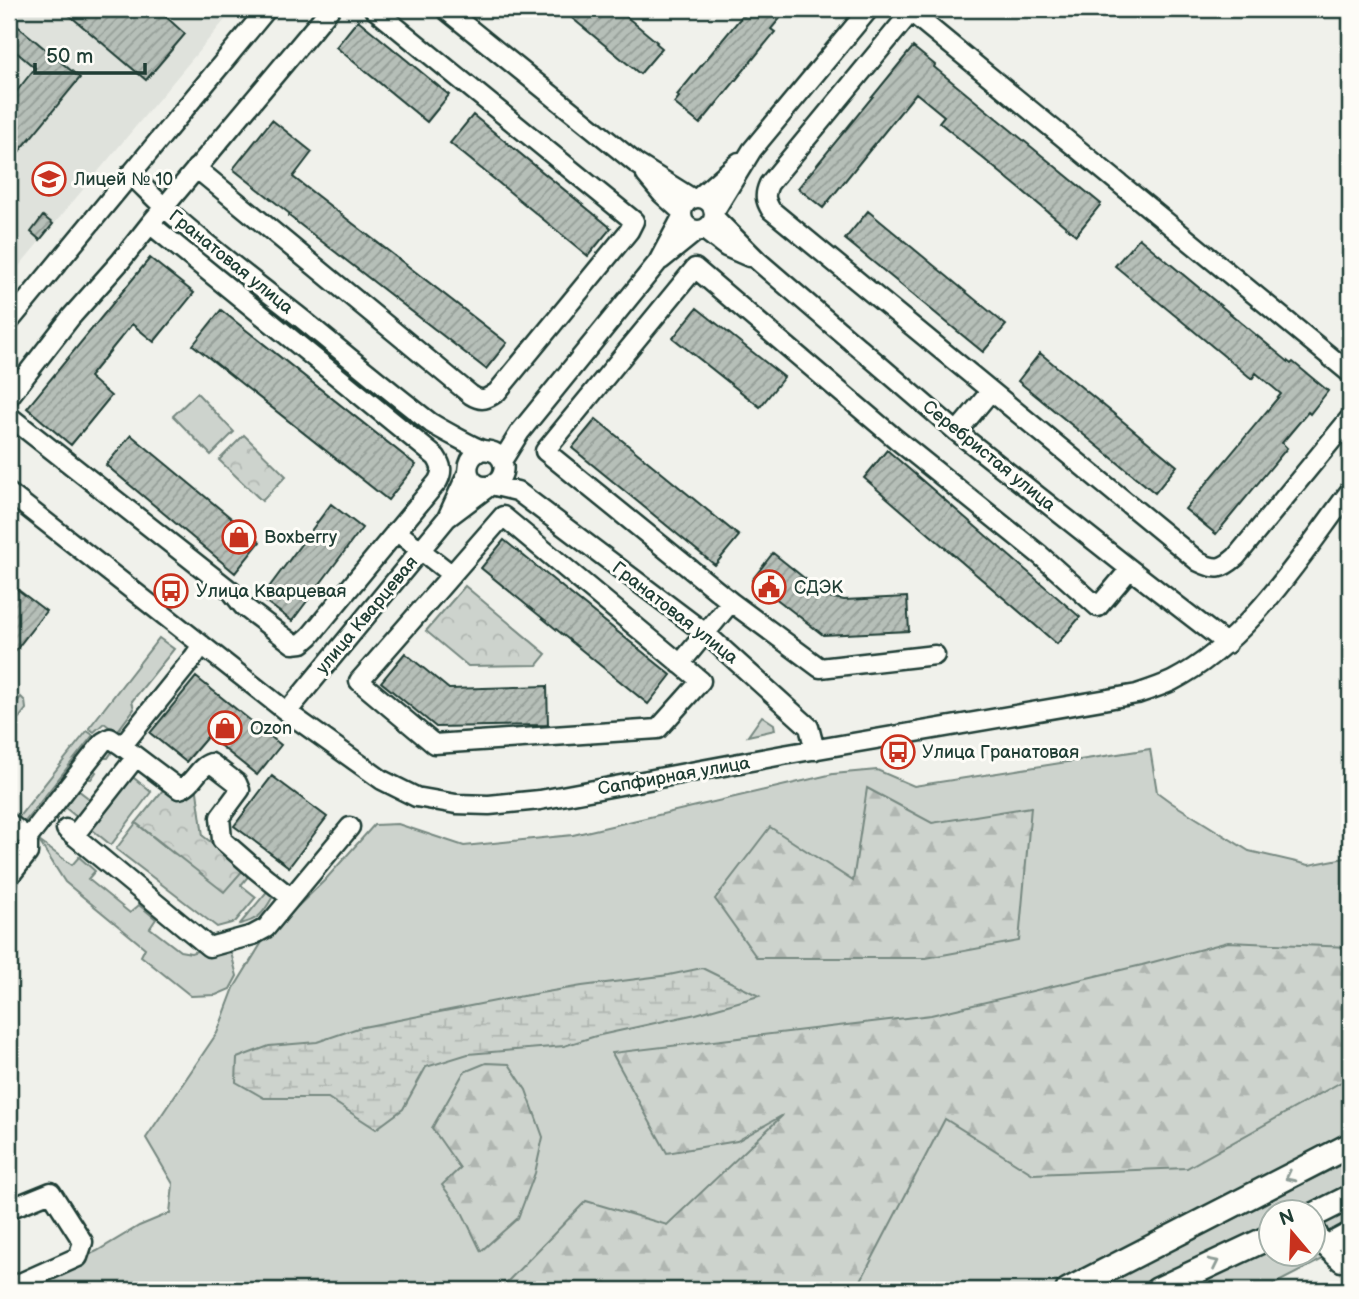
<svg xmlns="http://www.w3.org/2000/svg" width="1359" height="1299" viewBox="0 0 1359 1299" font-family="'Balsamiq Sans',sans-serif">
  <defs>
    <pattern id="forest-firs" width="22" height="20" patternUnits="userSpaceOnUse" patternTransform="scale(1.75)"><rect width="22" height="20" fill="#cdd3cd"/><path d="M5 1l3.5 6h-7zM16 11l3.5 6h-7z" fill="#b0b6b1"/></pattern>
    <pattern id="wetland-marsh" width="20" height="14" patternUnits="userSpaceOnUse" patternTransform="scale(1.75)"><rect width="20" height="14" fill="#cdd3cd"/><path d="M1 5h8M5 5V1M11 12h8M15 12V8" fill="none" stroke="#b0b6b1"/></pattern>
    <pattern id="park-crowns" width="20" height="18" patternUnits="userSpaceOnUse" patternTransform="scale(1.75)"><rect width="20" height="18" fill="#cdd3cd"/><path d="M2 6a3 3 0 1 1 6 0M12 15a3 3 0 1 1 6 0" fill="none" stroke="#b0b6b1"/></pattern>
    <pattern id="building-hatch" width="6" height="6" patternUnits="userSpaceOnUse" patternTransform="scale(1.75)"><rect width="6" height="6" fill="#b6bfb8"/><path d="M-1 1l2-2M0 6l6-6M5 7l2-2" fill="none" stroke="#939c96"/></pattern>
  </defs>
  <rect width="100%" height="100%" fill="#f0f1eb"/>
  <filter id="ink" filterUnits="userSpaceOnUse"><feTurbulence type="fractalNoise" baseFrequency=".0143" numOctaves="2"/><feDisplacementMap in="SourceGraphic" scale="14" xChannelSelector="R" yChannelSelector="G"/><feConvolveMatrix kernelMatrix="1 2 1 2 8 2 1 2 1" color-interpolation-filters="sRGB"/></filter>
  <g filter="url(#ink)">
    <!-- built -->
    <path fill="#dfe2dc" d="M9 9H234L9 278Z"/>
    <!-- grass -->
    <path fill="#cdd3cd" stroke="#768880" stroke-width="2" d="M197 393 234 432 211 455 173 416Z
      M159 638 174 649 132 701 134 709 119 729 113 730 104 723 94 732 89 728Z
      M21 697 25 701 26 709 19 718 9 712V703L14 706Z
      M762 716 774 724 775 730 748 736Z
      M87 731 93 735 23 824 9 817V813L17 819Z
      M106 744 114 749 108 758H104L94 770 96 772 91 779H87L78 790 104 810 129 774 151 792 111 845 62 805Z
      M1150 749 1157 792 1172 803 1249 851 1309 865 1350 857V1137L1079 1278 1052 1290H10L97 1251 139 1226 170 1213 173 1184 146 1138 217 1033 234 988 264 939 325 880 374 825 398 824 464 846 573 835 833 774 877 770 914 786Z
      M136 823 173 853 245 868 251 873 241 885 256 897 235 922 217 927 116 849Z
      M39 841 72 865 79 857 95 871 88 879 130 913 139 905 156 919 150 928 180 951 191 953 228 941 237 976 230 989 216 995 191 996 141 956 145 948 65 882Z
      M269 889 272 898C263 914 258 920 240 924Z
      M1350 1160V1183L1295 1211 1272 1212 1271 1223 1138 1290H1088L1157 1258Z
      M1350 1207V1245L1263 1290H1184L1271 1248 1272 1254H1314V1226Z"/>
    <!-- forest -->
    <path fill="url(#forest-firs)" stroke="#768880" stroke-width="2" d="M867 788 932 823 1031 807 1019 941 926 958H757L715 899 770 827 853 881Z
      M1228 942 1350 947V1077L1187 1168 1033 1174 945 1119 856 1290H480L507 1282 586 1201 667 1225 783 1115 737 1141 667 1153 612 1053 931 1015 1142 965Z
      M486 1063 509 1064 526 1090 543 1137 535 1173 518 1218 481 1251 462 1212 442 1185 460 1168 432 1128 464 1072Z"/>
    <!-- wetland -->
    <path fill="url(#wetland-marsh)" stroke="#768880" stroke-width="2" d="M702 968 759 996 696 1014 596 1036 564 1046 468 1054 426 1067 403 1109 376 1129 328 1098H264L236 1082 237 1058 269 1046 317 1042 358 1028 511 998 582 986 669 975Z"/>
    <!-- park -->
    <path fill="url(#park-crowns)" stroke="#768880" stroke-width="2" d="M244 435 286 476 262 501 219 460Z
      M465 586 546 654 537 665 468 666 426 631Z
      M196 784 203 836 245 868 224 892 136 823 167 785 187 797Z"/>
    <!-- building -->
    <path fill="url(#building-hatch)" stroke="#1f3d34" stroke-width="2" d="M62 9H171L165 16 185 34 146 80Z
      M561 9H614L621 15 622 13 657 42 656 43 662 48 640 74Z
      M751 9H788L771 29 775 32 700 124 674 103 679 97 677 95 743 15 744 16Z
      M9 19 80 78 9 164V101L35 68 9 46Z
      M358 20 449 95 427 122 336 47Z
      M913 47 935 65 934 67 1101 204 1076 235 939 122 944 116 916 93 823 208 798 188Z
      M473 115 611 228 588 256 450 143Z
      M272 120 312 152 293 177 507 343 486 369 289 216 290 214 233 169Z
      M868 211 1006 325 983 352 845 239Z
      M43 216 53 224 40 240 31 232Z
      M1139 238 1291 364 1293 362 1328 391 1310 414 1308 412 1282 443 1287 448 1216 534 1185 509 1281 394 1256 373 1252 379 1115 266Z
      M150 258 194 293 154 342 132 324 89 377 111 396 71 445 27 408Z
      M697 308 784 377 760 407 673 338Z
      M221 310 416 465 388 500 193 345Z
      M1040 353 1177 466 1155 493 1018 381Z
      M596 419 739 536 715 565 572 448Z
      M131 435 260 542 235 573 106 465Z
      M887 450 1080 617 1057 644 864 478Z
      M331 504 362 528 292 621 261 598Z
      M504 540 671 675 648 704 481 568Z
      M773 553 828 597 844 600 907 597 909 631 823 635 752 580Z
      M9 583 46 611 9 659Z
      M405 653 449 689 547 686 548 725 436 727 381 682Z
      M196 677 281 745 257 775 208 736 186 762 150 733Z
      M272 776 327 817 289 867 234 826Z"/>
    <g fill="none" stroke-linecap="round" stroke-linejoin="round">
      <defs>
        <path id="minor" d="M445 9 637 164 693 199
          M196 168 471 395C482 402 487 399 497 392L629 231 634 221 374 9
          M130 174C142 185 153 197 165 208 208 247 256 283 302 319 345 354 387 389 431 423 439 428 475 448 483 450 489 451 493 450 498 455 508 464 504 481 491 485 468 492 458 459 483 450
          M646 175 662 194 682 212
          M698 198 739 162
          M682 214a16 16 0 1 1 32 0a16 16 0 1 1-32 0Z
          M714 212 752 150 869 9
          M714 217 758 261 957 432 1130 569 1227 644
          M704 230 726 247 749 257
          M661 260 698 230
          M9 322 267 9
          M1350 373 911 12 769 184C764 195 765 200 771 210L1199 562C1217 571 1222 569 1236 557L1350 418
          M9 397 71 317 120 262 150 224 330 9
          M9 416 231 591 243 606 293 644 302 643 310 636 438 481C443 471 442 466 436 457L150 224
          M957 432 991 391
          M502 461 520 432 658 262 682 217
          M9 493 287 712 382 780 416 797 456 804 489 805 540 800 783 755 1137 694C1149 690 1161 686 1172 681 1248 642 1300 557 1350 491
          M503 516 701 681 658 729 434 744 359 681Z
          M447 518 491 485 517 491 705 633 809 727 815 750
          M396 531 451 574
          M935 655 820 668 731 602 545 451 695 268 896 439 1040 555 1098 607 1130 569
          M680 664 731 602
          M287 712 447 518 468 472
          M122 746 179 789C194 785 197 767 211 763L237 783 240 790 220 817 222 840 254 868 291 898
          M9 823 28 838
          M66 829 209 947 253 935 266 928 350 827
          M74 836 136 757
          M9 877 28 853V838L103 742 110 738 122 746 193 658 202 645
          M9 1209 51 1192 83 1242 78 1257 9 1288
          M1314 1226 1324 1246 1341 1262
          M1324 1246 1350 1232"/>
        <path id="major" d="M1314 1215 1350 1197
          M1068 1290 1350 1145
          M1157 1290 1272 1236"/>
      </defs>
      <!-- minor casing -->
      <use href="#minor" stroke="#1f3d34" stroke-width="23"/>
      <!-- major casing -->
      <use href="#major" stroke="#1f3d34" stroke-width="28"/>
      <!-- minor -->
      <use href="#minor" stroke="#fdfcf7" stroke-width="18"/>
      <!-- major -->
      <use href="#major" stroke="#fdfcf7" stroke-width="23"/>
    </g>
    <!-- one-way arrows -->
    <defs><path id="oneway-chevron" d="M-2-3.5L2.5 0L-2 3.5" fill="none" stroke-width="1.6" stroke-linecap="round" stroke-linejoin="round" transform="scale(1.75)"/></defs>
    <g stroke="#8e9c96">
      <use href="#oneway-chevron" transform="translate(1290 1177) rotate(153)"/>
      <use href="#oneway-chevron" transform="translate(1214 1263) rotate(-26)"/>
    </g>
  </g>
  <!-- icons -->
  <defs>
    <symbol id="school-ring" viewBox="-11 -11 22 22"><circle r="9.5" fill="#fdfcf7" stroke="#c8321e" stroke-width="1.5"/><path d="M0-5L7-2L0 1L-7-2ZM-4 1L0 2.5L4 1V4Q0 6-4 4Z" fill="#c8321e"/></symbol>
    <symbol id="shop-ring" viewBox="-11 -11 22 22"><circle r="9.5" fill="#fdfcf7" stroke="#c8321e" stroke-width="1.5"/><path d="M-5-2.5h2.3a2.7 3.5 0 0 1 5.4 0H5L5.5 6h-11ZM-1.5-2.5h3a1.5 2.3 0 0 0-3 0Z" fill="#c8321e"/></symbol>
    <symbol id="civic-ring" viewBox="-11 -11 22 22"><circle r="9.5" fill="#fdfcf7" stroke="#c8321e" stroke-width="1.5"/><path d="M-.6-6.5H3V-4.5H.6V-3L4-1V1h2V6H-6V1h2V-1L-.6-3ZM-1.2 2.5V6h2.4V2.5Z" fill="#c8321e"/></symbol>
    <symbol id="bus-ring" viewBox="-11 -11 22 22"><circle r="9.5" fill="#fdfcf7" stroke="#c8321e" stroke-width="1.5"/><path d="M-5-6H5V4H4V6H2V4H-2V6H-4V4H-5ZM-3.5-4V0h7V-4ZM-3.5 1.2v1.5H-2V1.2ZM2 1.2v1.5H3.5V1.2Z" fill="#c8321e"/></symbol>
  </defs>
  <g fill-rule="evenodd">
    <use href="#school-ring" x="30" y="160" width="38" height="38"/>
    <use href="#shop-ring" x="220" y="518" width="38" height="38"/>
    <use href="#civic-ring" x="750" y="568" width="38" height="38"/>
    <use href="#bus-ring" x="152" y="572" width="38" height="38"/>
    <use href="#shop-ring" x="206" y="709" width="38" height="38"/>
    <use href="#bus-ring" x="879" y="733" width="38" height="38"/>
  </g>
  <g text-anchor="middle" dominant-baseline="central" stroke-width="6" stroke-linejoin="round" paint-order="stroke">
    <!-- poi labels -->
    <g font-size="18" fill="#1f3d34" stroke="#fdfcf7" text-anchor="start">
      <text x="74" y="179">Лицей № 10</text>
      <text x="264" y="537">Boxberry</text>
      <text x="794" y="587">СДЭК</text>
      <text x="196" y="591">Улица Кварцевая</text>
      <text x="250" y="728">Ozon</text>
      <text x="922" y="752">Улица Гранатовая</text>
    </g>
    <!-- street labels -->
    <g font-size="18" fill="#1f3d34" stroke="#fdfcf7">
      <text transform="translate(231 262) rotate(39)">Гранатовая улица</text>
      <text transform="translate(989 456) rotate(39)">Серебристая улица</text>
      <text transform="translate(675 613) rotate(38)">Гранатовая улица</text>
      <text transform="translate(367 615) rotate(-50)">улица Кварцевая</text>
      <text transform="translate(674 776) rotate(-10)">Сапфирная улица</text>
    </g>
  </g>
  <!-- margin -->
  <rect width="1359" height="1299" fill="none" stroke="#fdfcf7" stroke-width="35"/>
  <rect x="18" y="18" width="1324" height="1264" fill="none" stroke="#1f3d34" stroke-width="2.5" filter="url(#ink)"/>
  <!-- north arrow -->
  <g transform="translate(1292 1233) rotate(341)"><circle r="33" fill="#fdfcf7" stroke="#a4b0a9" stroke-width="2"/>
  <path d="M0-5L12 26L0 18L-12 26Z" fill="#c8321e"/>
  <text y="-10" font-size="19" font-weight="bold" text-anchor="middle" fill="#1f3d34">N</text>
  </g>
  <!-- scale -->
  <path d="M35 63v10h110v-10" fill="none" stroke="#1f3d34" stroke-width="3.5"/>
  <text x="46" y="63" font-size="21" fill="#1f3d34" stroke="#fdfcf7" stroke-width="5" paint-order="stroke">50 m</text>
</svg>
